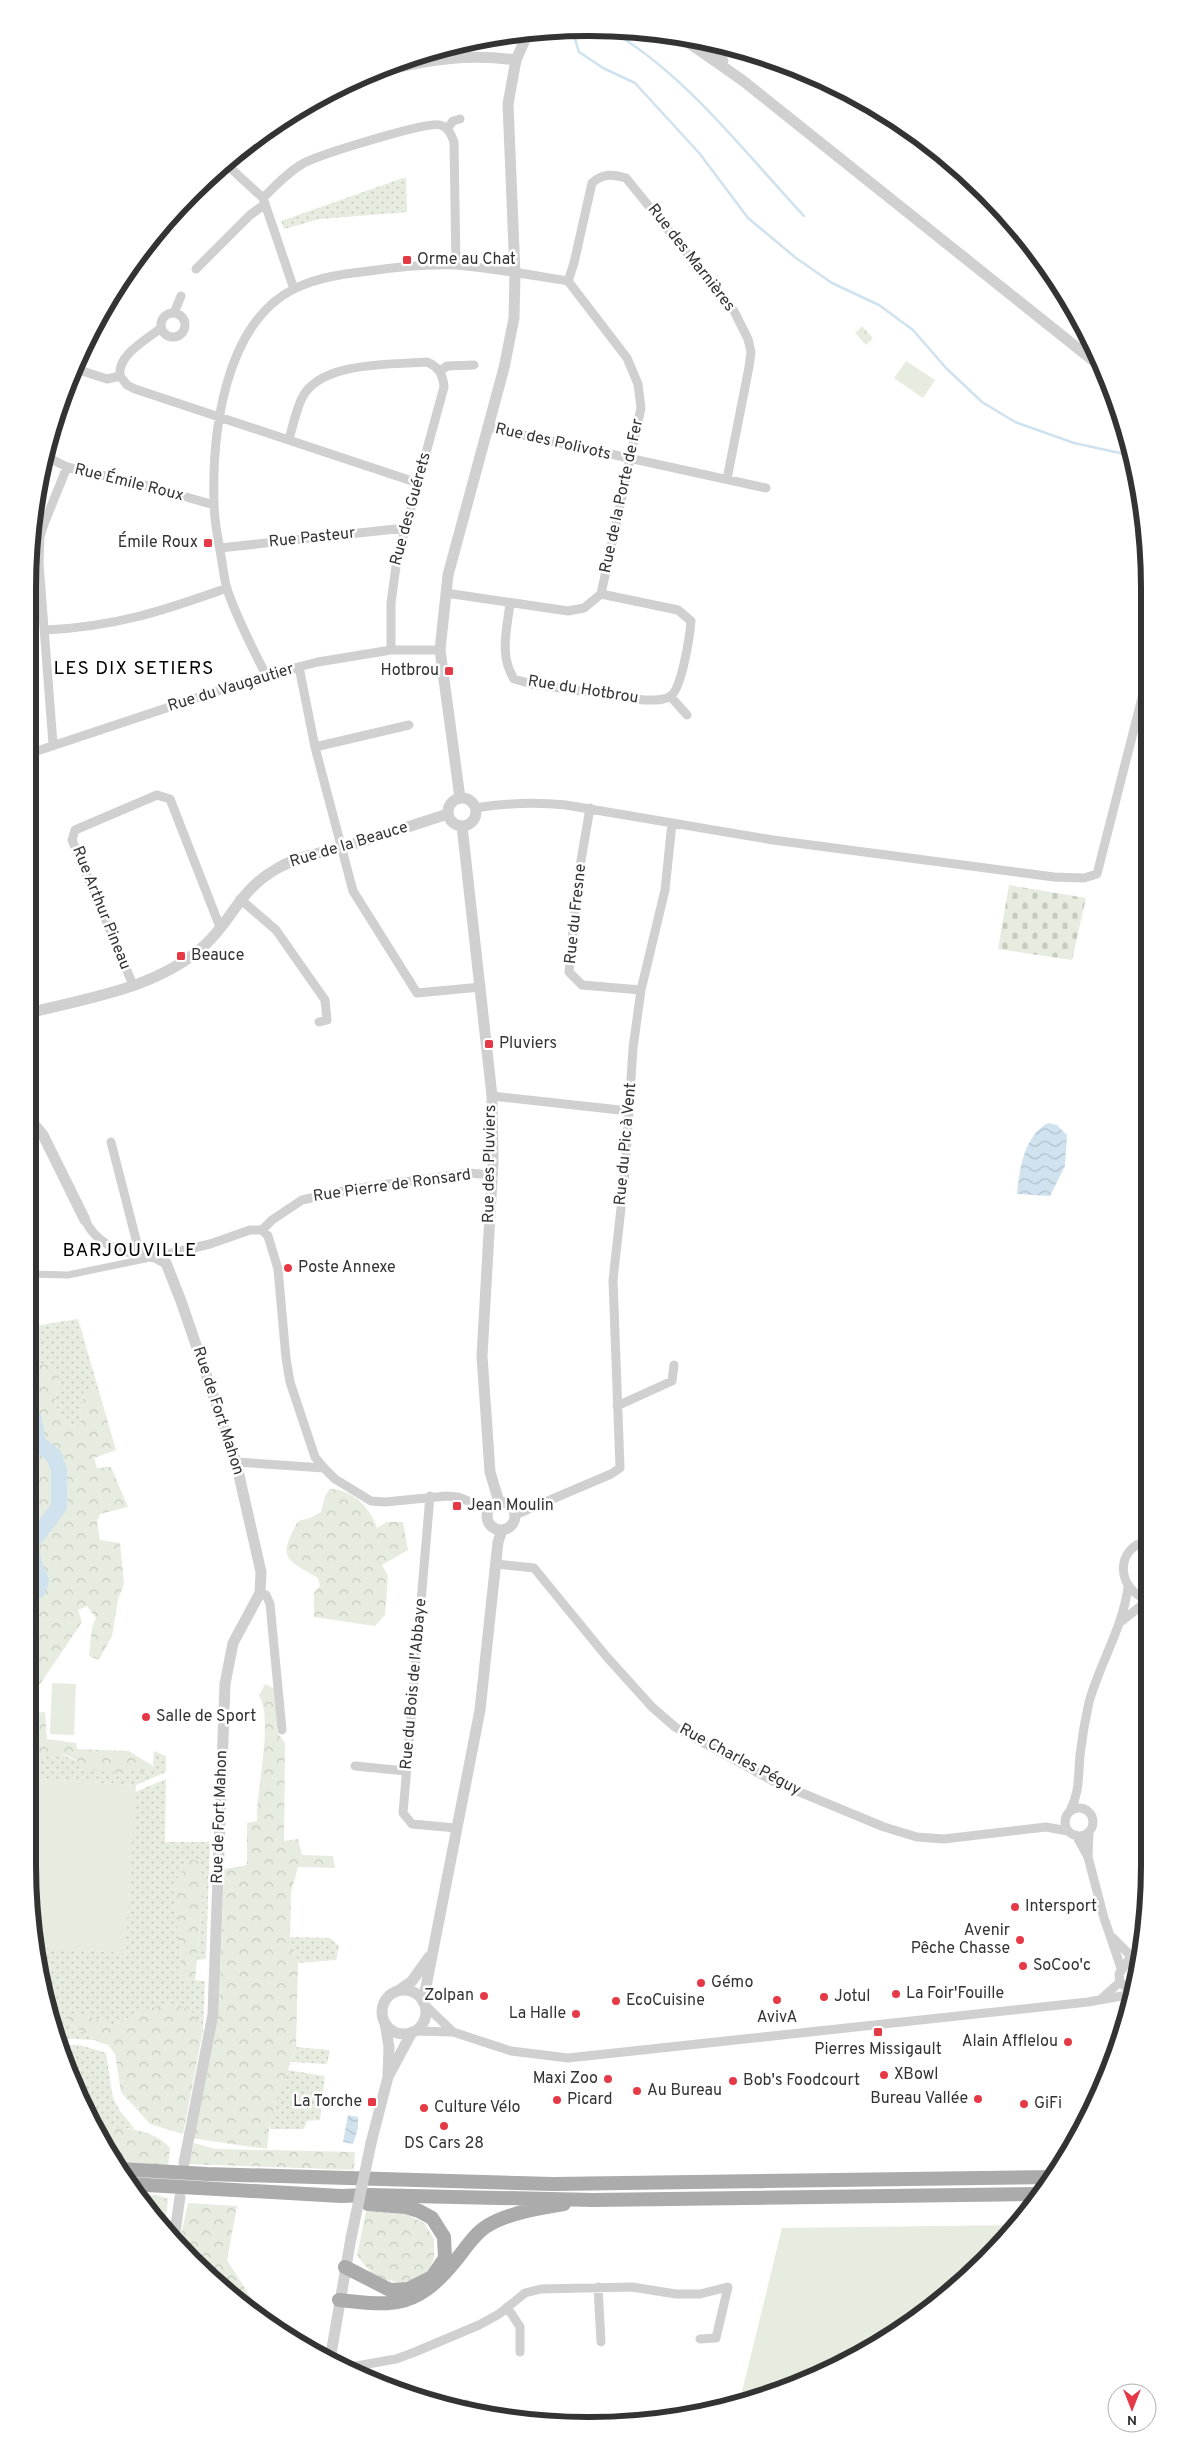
<svg xmlns="http://www.w3.org/2000/svg" width="1177" height="2453" viewBox="0 0 1177 2453" font-family="Overpass,sans-serif">
  <defs>
    <pattern id="grass-dots" width="8" height="8" patternUnits="userSpaceOnUse" patternTransform="scale(1.25)"><rect width="8" height="8" fill="#e6ecdf"/><path d="M2 2h.1M6 6h.1" fill="none" stroke="#c6cbc0" stroke-width="1.8" stroke-linecap="round"/></pattern>
    <pattern id="forest-crowns" width="20" height="18" patternUnits="userSpaceOnUse" patternTransform="scale(1.25)"><rect width="20" height="18" fill="#e6ecdf"/><path d="M2 6a3 3 0 1 1 6 0M12 15a3 3 0 1 1 6 0" fill="none" stroke="#c6cbc0"/></pattern>
    <pattern id="cemetery-stones" width="16" height="16" patternUnits="userSpaceOnUse" patternTransform="scale(1.25)"><rect width="16" height="16" fill="#e6ecdf"/><path d="M2 7V4a2 2 0 0 1 4 0v3zM10 15v-3a2 2 0 0 1 4 0v3z" fill="#c6cbc0"/></pattern>
    <pattern id="water-waves" width="16" height="10" patternUnits="userSpaceOnUse" patternTransform="scale(1.25)"><rect width="16" height="10" fill="#cfe2ee"/><path d="M0 5q4-4 8 0t8 0" fill="none" stroke="#b2c2cd"/></pattern>
  </defs>
  <rect width="100%" height="100%" fill="#fff"/>
  <!-- grass -->
  <path fill="url(#grass-dots)" d="M406 177 407 212 320 219 284 229 281 221Z
    M78 1319 99 1391H84L80 1424 69 1425 54 1404 60 1380H28V1327Z
    M28 1728 39 1732 36 1749 56 1752 79 1762 137 1767 139 1773 153 1766 154 1751 166 1756V1772L136 1785 36 1779 29 1883Z
    M166 1779 165 1842H210L206 1959 197 1960 204 1884 191 1859 175 1883 182 1979 205 1981 203 2030 193 2013 157 2006 111 2025 88 2016 66 2021 95 2040 56 2038 38 1974 36 1947 125 1953 135 1792Z
    M290 1937 330 1938 339 1946 336 1960 298 1963Z
    M58 2045H80L106 2053 113 2098 120 2111 135 2129 94 2126Z
    M296 2047 330 2050 327 2064 291 2062Z
    M287 2070 325 2076 320 2120 307 2121 304 2129H270V2121Z"/>
  <!-- forest -->
  <path fill="url(#forest-crowns)" d="M862 326 873 338 866 345 855 333Z
    M54 1364 60 1380 54 1404 69 1425 80 1424 84 1391H99L116 1450 94 1458 97 1468 111 1467 128 1507 100 1514 97 1522 100 1540 120 1543 124 1584 118 1599 112 1636 99 1660 89 1656 92 1628 96 1618 87 1606 78 1610 82 1622 28 1702V1527L35 1508C27 1493 23 1476 31 1461L28 1459V1380L33 1378V1366Z
    M330 1489C353 1490 370 1507 377 1528L387 1522H403L408 1550 382 1565 388 1576 385 1615 375 1626 314 1617V1593L320 1586 318 1578C286 1559 277 1559 298 1521L310 1518 321 1512 325 1496Z
    M265 1684 275 1689 277 1732 285 1743 284 1841 298 1839 302 1855 333 1856 335 1868 298 1867 291 1892 290 1937 298 1963 296 2047 270 2121 267 2149 190 2138 219 2010 224 1869 247 1865V1823L257 1821C256 1789 274 1719 259 1696Z
    M45 1712 47 1739 76 1743 77 1749 129 1751 153 1766 139 1773 137 1767 121 1774 84 1768C74 1755 58 1751 43 1755L36 1750 39 1732 28 1728V1714Z
    M191 1859 200 1862 204 1884 195 1980 182 1979 174 1884Z
    M179 2005 193 2013 203 2030 183 2134 150 2124 121 2092 115 2054 108 2045 98 2042 66 2021 70 2013 88 2016 111 2025 157 2006Z
    M94 2126C120 2128 152 2127 170 2148L168 2166 114 2162Z
    M194 2143 215 2149 355 2152 354 2170 189 2164Z
    M135 2194 157 2195 168 2199 166 2220H157Z
    M188 2203 237 2206 227 2260 267 2323 218 2286 179 2244Z
    M366 2211 403 2212 425 2224 434 2239V2258L429 2271 404 2283 376 2278 357 2256Z"/>
  <!-- cemetery -->
  <path fill="url(#cemetery-stones)" d="M1009 885 1086 898 1072 960 998 949Z"/>
  <!-- pitch -->
  <path fill="#e6ecdf" d="M906 361 935 380 923 398 894 378Z
    M52 1683 76 1684 74 1735 50 1734Z
    M36 1779 136 1785 125 1953 36 1947 29 1883Z
    M1018 2225 1010 2235 930 2309 837 2368 739 2404 782 2228Z"/>
  <!-- water -->
  <path fill="url(#water-waves)" d="M1048 1123 1057 1125 1067 1135 1065 1166 1050 1196 1017 1194C1020 1169 1023 1137 1048 1123Z
    M348 2115 358 2117V2128L353 2144 343 2142Z"/>
  <g fill="none" stroke-linecap="round" stroke-linejoin="round">
    <!-- stream -->
    <path stroke="#cfe2ee" stroke-width="2.5" d="M572 29 579 52 603 68 635 83 700 154 748 218 796 258 832 283 879 305 913 330 946 368 982 402 1015 422 1074 443 1129 455
      M608 29C685 73 744 152 804 216"/>
    <!-- river -->
    <path stroke="#cfe2ee" stroke-width="16" d="M28 1594 38 1590 41 1581 34 1563 30 1545 59 1507V1470L54 1456 38 1443 34 1419 28 1409"/>
    <!-- pedestrian -->
    <path stroke="#d0d0d0" stroke-width="7" d="M28 1274 68 1275 145 1259"/>
    <!-- minor -->
    <path stroke="#d0d0d0" stroke-width="9" d="M447 129 453 121 460 119
      M226 164 263 198 294 289
      M263 198C275 186 288 172 304 163 319 155 427 121 440 125 448 127 451 134 454 142L456 265
      M196 269 250 215 265 204
      M568 281 574 263 592 183C603 173 613 174 626 178L734 311 748 339 751 352 749 367 727 479
      M161 325a12 12 0 1 1 24 0a12 12 0 1 1-24 0Z
      M174 313 181 296
      M161 328C146 340 117 355 120 376L127 385 135 389 418 483
      M79 370 107 379 120 376
      M440 371 447 366 474 365
      M487 427 766 488
      M289 439C293 426 296 410 302 398 320 361 391 365 427 362 439 367 443 375 444 387L397 559 391 603V650
      M45 456 67 467 148 486 214 505
      M220 548 405 528
      M510 603C507 629 499 656 514 679L532 684 644 700C652 700 663 701 671 696 682 687 690 635 691 621L678 610 601 594
      M45 630C114 627 163 611 227 588
      M299 667 315 747 353 891 417 993 481 987
      M266 675C252 647 237 619 227 589 224 579 223 567 221 556 218 539 214 521 214 503 212 434 224 322 296 288 319 277 343 274 369 271 397 267 426 264 455 265 493 268 531 275 568 281L627 358 638 384 641 408 601 594 584 608 568 611 446 593
      M670 696 687 715
      M53 744 39 563 40 536 44 524 67 467
      M315 747 409 725
      M28 754 266 675 318 662 391 650H440
      M475 808C506 803 535 802 566 805L773 840 1054 877 1084 878 1097 874 1145 686
      M590 808 578 878 569 972 582 985 641 990
      M240 899 276 930 325 1000 327 1020 319 1022
      M133 985 72 840 75 830 157 795 170 799 220 927
      M492 1096 629 1111
      M85 1220C96 1243 116 1251 140 1255L111 1142
      M262 1230 268 1236 278 1269 286 1358 290 1382 315 1457 324 1468 335 1479 371 1501 385 1502 447 1496 458 1497 483 1507 492 1506
      M155 1257 210 1244 250 1230H262L272 1220 302 1200 352 1189 469 1173 492 1175
      M617 1406 672 1381 674 1365
      M236 1462 324 1468
      M430 1496 403 1813 412 1824 456 1828
      M515 1515 611 1474 620 1468 613 1280 625 1172 633 1048 641 990 665 890 672 823
      M1148 1541C1114 1547 1116 1591 1149 1600
      M496 1564 534 1568 606 1656 652 1707 675 1727 773 1781 884 1827 917 1837 944 1839 1046 1827 1068 1831
      M260 1593 266 1595 270 1604 282 1730
      M1122 1621 1148 1600
      M355 1766 406 1771
      M1065 1822a14 14 0 1 1 28 0a14 14 0 1 1-28 0Z
      M1070 1811C1080 1791 1078 1777 1080 1755 1082 1738 1085 1720 1089 1702 1100 1663 1123 1627 1128 1587
      M1076 1835 1088 1857 1104 1918 1121 1968
      M1088 1857 1089 1832
      M1113 1938 1133 1958
      M1133 1994 1120 1982 1119 1974 1129 1959H1140
      M1102 1998 1120 1982
      M425 2005 453 2032
      M415 2031 453 2032 511 2051 568 2058 1088 2002 1133 1994
      M598 2287 601 2342
      M507 2307 520 2327V2352
      M345 2368 396 2359 415 2352 479 2325 499 2314 525 2293 541 2289 632 2287 676 2294H700L728 2287 716 2338 700 2339
      M465 2411 466 2404"/>
    <!-- tertiary -->
    <path stroke="#d0d0d0" stroke-width="11" d="M679 36 742 80 1105 370
      M697 38 723 61
      M356 80C407 62 463 52 516 60
      M122 278 165 224
      M448 812a14 14 0 1 1 28 0a14 14 0 1 1-28 0Z
      M460 798 440 650 448 575 504 368 514 318 515 274 508 104 516 60 528 33
      M462 826 492 1096 493 1162 482 1356 490 1472 499 1502
      M28 1013C88 998 159 988 206 944 234 917 240 889 278 868 299 856 321 853 343 847 378 837 413 825 448 814
      M28 1117 43 1135 85 1220
      M140 1255 155 1257 166 1263 181 1301 236 1462 261 1572 260 1593 233 1643 225 1684 213 2014 184 2163
      M487 1516a14 14 0 1 1 28 0a14 14 0 1 1-28 0Z
      M382 2012a22 22 0 1 1 44 0a22 22 0 1 1-44 0Z
      M398 1991 412 1981 429 1957
      M423 2002 480 1710 498 1542 502 1530
      M385 2023 389 2047 388 2075
      M371 2143 388 2077 412 2032
      M174 2239 180 2197
      M330 2360 351 2238"/>
    <!-- primary -->
    <path stroke="#ababab" stroke-width="14" d="M119 2169 207 2174 553 2184 1054 2177
      M129 2184 341 2196 368 2195 593 2200 1042 2194
      M345 2267 390 2290 408 2289 432 2277 445 2258 444 2237 432 2218 419 2211 406 2207 368 2204
      M339 2300C397 2307 418 2307 456 2260 465 2249 475 2233 487 2226 508 2213 539 2208 564 2204"/>
    <!-- tertiary-bridge -->
    <path stroke="#d0d0d0" stroke-width="11" d="M351 2238 371 2143"/>
  </g>
  <!-- markers -->
  <g fill="#e63946" stroke="#fff" stroke-width="2">
    <rect x="402" y="255" width="10" height="10" rx="2.5"/>
    <rect x="203" y="538" width="10" height="10" rx="2.5"/>
    <rect x="444" y="666" width="10" height="10" rx="2.5"/>
    <rect x="176" y="951" width="10" height="10" rx="2.5"/>
    <rect x="484" y="1039" width="10" height="10" rx="2.5"/>
    <circle cx="288" cy="1268" r="5"/>
    <rect x="452" y="1501" width="10" height="10" rx="2.5"/>
    <circle cx="146" cy="1717" r="5"/>
    <circle cx="1015" cy="1907" r="5"/>
    <circle cx="1020" cy="1940" r="5"/>
    <circle cx="1023" cy="1966" r="5"/>
    <circle cx="701" cy="1983" r="5"/>
    <circle cx="896" cy="1994" r="5"/>
    <circle cx="484" cy="1996" r="5"/>
    <circle cx="824" cy="1997" r="5"/>
    <circle cx="777" cy="2000" r="5"/>
    <circle cx="616" cy="2001" r="5"/>
    <circle cx="576" cy="2014" r="5"/>
    <rect x="873" y="2027" width="10" height="10" rx="2.5"/>
    <circle cx="1068" cy="2042" r="5"/>
    <circle cx="884" cy="2075" r="5"/>
    <circle cx="608" cy="2079" r="5"/>
    <circle cx="733" cy="2081" r="5"/>
    <circle cx="637" cy="2091" r="5"/>
    <circle cx="978" cy="2099" r="5"/>
    <circle cx="557" cy="2100" r="5"/>
    <rect x="367" y="2097" width="10" height="10" rx="2.5"/>
    <circle cx="1024" cy="2104" r="5"/>
    <circle cx="424" cy="2108" r="5"/>
    <circle cx="444" cy="2126" r="5"/>
  </g>
  <g text-anchor="middle" dominant-baseline="central" stroke-width="5" stroke-linejoin="round" paint-order="stroke">
    <!-- street labels -->
    <g font-size="16" fill="#333" stroke="#fff">
      <text transform="translate(691 258) rotate(52)">Rue des Marnières</text>
      <text transform="translate(553 442) rotate(13)">Rue des Polivots</text>
      <text transform="translate(129 483) rotate(14)">Rue Émile Roux</text>
      <text transform="translate(622 496) rotate(-78)">Rue de la Porte de Fer</text>
      <text transform="translate(411 509) rotate(-75)">Rue des Guérets</text>
      <text transform="translate(312 538) rotate(-6)">Rue Pasteur</text>
      <text transform="translate(231 688) rotate(-17)">Rue du Vaugautier</text>
      <text transform="translate(583 690) rotate(9)">Rue du Hotbrou</text>
      <text transform="translate(349 845) rotate(-17)">Rue de la Beauce</text>
      <text transform="translate(101 908) rotate(68)">Rue Arthur Pineau</text>
      <text transform="translate(576 914) rotate(-84)">Rue du Fresne</text>
      <text transform="translate(626 1144) rotate(-85)">Rue du Pic à Vent</text>
      <text transform="translate(490 1164) rotate(-89)">Rue des Pluviers</text>
      <text transform="translate(392 1186) rotate(-8)">Rue Pierre de Ronsard</text>
      <text transform="translate(218 1411) rotate(72)">Rue de Fort Mahon</text>
      <text transform="translate(414 1684) rotate(-85)">Rue du Bois de l'Abbaye</text>
      <text transform="translate(740 1760) rotate(28)">Rue Charles Péguy</text>
      <text transform="translate(220 1817) rotate(-88)">Rue de Fort Mahon</text>
    </g>
    <!-- poi labels -->
    <g font-size="16" fill="#333" stroke="#fff" text-anchor="start">
      <text x="417" y="260">Orme au Chat</text>
      <text x="198" y="543" text-anchor="end">Émile Roux</text>
      <text x="439" y="671" text-anchor="end">Hotbrou</text>
      <text x="191" y="956">Beauce</text>
      <text x="499" y="1044">Pluviers</text>
      <text x="298" y="1268">Poste Annexe</text>
      <text x="467" y="1506">Jean Moulin</text>
      <text x="156" y="1717">Salle de Sport</text>
      <text x="1025" y="1907">Intersport</text>
      <text x="1010" y="1931" text-anchor="end">Avenir<tspan x="1010" dy="18">Pêche Chasse</tspan></text>
      <text x="1033" y="1966">SoCoo'c</text>
      <text x="711" y="1983">Gémo</text>
      <text x="906" y="1994">La Foir'Fouille</text>
      <text x="474" y="1996" text-anchor="end">Zolpan</text>
      <text x="834" y="1997">Jotul</text>
      <text x="626" y="2001">EcoCuisine</text>
      <text x="566" y="2014" text-anchor="end">La Halle</text>
      <text x="777" y="2018" text-anchor="middle">AvivA</text>
      <text x="1058" y="2042" text-anchor="end">Alain Afflelou</text>
      <text x="878" y="2050" text-anchor="middle">Pierres Missigault</text>
      <text x="894" y="2075">XBowl</text>
      <text x="598" y="2079" text-anchor="end">Maxi Zoo</text>
      <text x="743" y="2081">Bob's Foodcourt</text>
      <text x="647" y="2091">Au Bureau</text>
      <text x="968" y="2099" text-anchor="end">Bureau Vallée</text>
      <text x="567" y="2100">Picard</text>
      <text x="362" y="2102" text-anchor="end">La Torche</text>
      <text x="1034" y="2104">GiFi</text>
      <text x="434" y="2108">Culture Vélo</text>
      <text x="444" y="2144" text-anchor="middle">DS Cars 28</text>
    </g>
    <!-- quarter labels -->
    <g font-size="19" letter-spacing="1" fill="#000" stroke="#fff">
      <text x="134" y="669">LES DIX SETIERS</text>
      <text x="130" y="1251">BARJOUVILLE</text>
    </g>
  </g>
  <!-- crop -->
  <path d="M0 0H1177V2453H0ZM588 36H589A552 552 0 0 1 1141 588V1865A552 552 0 0 1 589 2417H588A552 552 0 0 1 36 1865V588A552 552 0 0 1 588 36Z" fill="#fff" fill-rule="evenodd"/>
  <path fill="none" stroke="#333" stroke-width="6" d="M588 36H589A552 552 0 0 1 1141 588V1865A552 552 0 0 1 589 2417H588A552 552 0 0 1 36 1865V588A552 552 0 0 1 588 36Z"/>
  <!-- north arrow -->
  <g transform="translate(1132 2408) rotate(180)"><circle r="24" fill="#ffffff" stroke="#adadad"/>
  <path d="M0-4L9 19L0 12L-9 19Z" fill="#e63946"/>
  <text y="-8" font-size="14" font-weight="bold" text-anchor="middle" fill="#333333">N</text>
  </g>
</svg>
